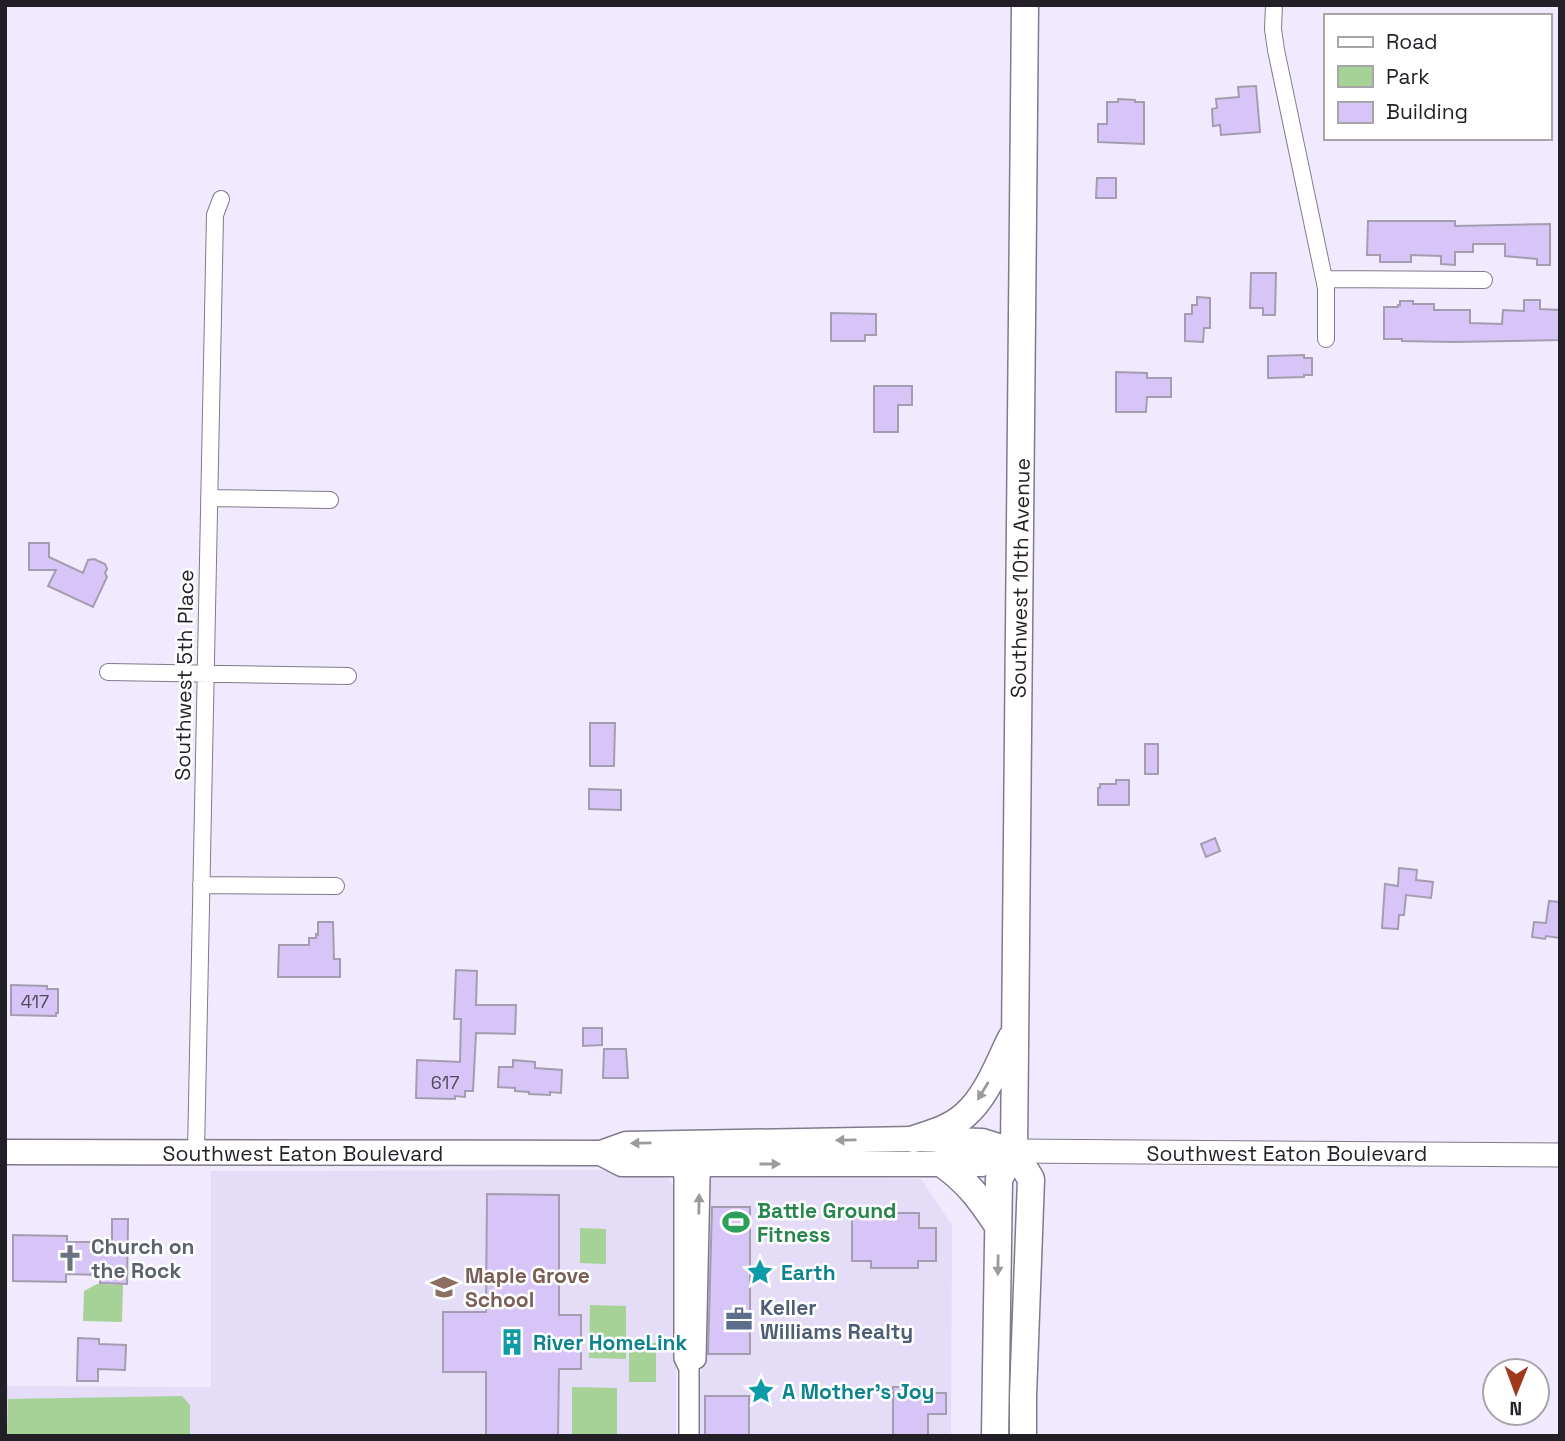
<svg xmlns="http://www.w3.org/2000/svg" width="1565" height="1441" viewBox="0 0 1565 1441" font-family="'Space Grotesk',sans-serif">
  <rect width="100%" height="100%" fill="#f1eafe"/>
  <!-- built -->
  <path fill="#e5dcf7" d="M659 1170 677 1188 676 1436H5V1386L211 1387V1171Z
    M708 1178 921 1179 952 1225 951 1436H698V1386L706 1349Z"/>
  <!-- green -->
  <path fill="#a6d197" d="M580 1228 606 1229V1264L580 1263Z
    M97 1284 123 1285 122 1322 83 1321 84 1291Z
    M590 1305 626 1306V1359L589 1358Z
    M629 1343H656V1382H629Z
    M572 1387 617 1388V1436H572Z
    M182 1396 190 1405V1436H7L8 1399Z"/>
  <!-- building -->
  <path fill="#d8c5f8" stroke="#a39daf" stroke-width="2" d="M1256 86 1260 132 1221 135 1220 125 1213 126 1212 109 1217 108 1216 99 1239 97 1238 87Z
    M1118 99 1135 100V102H1144V144L1098 142V124H1107V102H1118Z
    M1097 178H1116V198H1096Z
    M1368 221H1455V226L1550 224V265H1537V259L1505 256V244H1473V252H1455V265L1441 264V256L1411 255V262H1380V255H1367Z
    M1251 273H1276L1275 315H1263V308H1250Z
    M1197 297 1210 298V328H1204L1203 342 1185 341V314H1192V305H1197Z
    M1524 300H1540V309L1560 310V340L1453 342 1402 341V339H1384V307H1398V305H1400V301H1413V304H1434V310H1470V323L1502 324 1503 310 1524 311Z
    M831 313 876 314V335H865V341H831Z
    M1304 355V358H1312V375H1304V377L1268 378V356Z
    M1116 372 1147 373V378H1171V397H1147L1146 412H1116Z
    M874 386H912V405H898V432H874Z
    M29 543H49V557L83 573 88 560 94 559 105 564 107 569 105 573 107 577 93 607 48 586 56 570H29Z
    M590 723H615L614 766H590Z
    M1145 744H1158V774H1145Z
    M1116 780H1129V805H1098V788H1100V784H1116Z
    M589 789 621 790V810L589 809Z
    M1215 838 1220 851 1206 857 1201 844Z
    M1399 868 1417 870 1416 880 1433 882 1431 898 1406 895 1404 915H1399L1398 929 1382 928 1385 884 1398 886Z
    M1549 901 1560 902V938L1546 936 1545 939 1532 937 1534 922 1546 923Z
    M318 922H333L334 959H340V977H278L279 945H309V938H316V934L318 935Z
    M456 970 477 971 476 1005H516L515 1034 476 1033 473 1091H465V1097L455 1096V1099L416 1098 417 1060 460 1062 461 1019H454Z
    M11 985 47 986V989H58V1013H56V1016L11 1015Z
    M583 1028H602V1045L583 1046Z
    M604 1049H626L628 1078H603Z
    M513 1060 535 1062V1068L562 1070 561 1093 550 1092V1095L529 1094V1092L515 1091V1088L498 1087 499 1067H513Z
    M487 1194 559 1195V1315H581V1369H559L558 1436H486V1372H443V1312H486Z
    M712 1207H750V1354H708Z
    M852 1213H919V1228H936V1261H918V1268H871V1261H852Z
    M112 1219H128L127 1284 100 1283V1275L66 1274V1282L13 1281V1235L67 1236V1242H112Z
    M78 1338 99 1339V1344L126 1345 125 1370 98 1369V1381H77Z
    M893 1387H922L923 1393H946V1414H928V1436H893Z
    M705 1396H749V1436H705Z"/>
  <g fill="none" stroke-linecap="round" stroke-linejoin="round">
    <defs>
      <path id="minor" d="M1274 5 1273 29 1276 50 1326 288V339
        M1324 279 1484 280
        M209 498 330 500
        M108 672 348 676
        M201 885 336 886
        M196 1153 215 215 221 199"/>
      <path id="tertiary" d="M682 1164 684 1178V1358L689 1368V1436
        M696 1359 700 1178 702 1164"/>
      <path id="secondary" d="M1014 1151 1560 1155"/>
      <path id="primary" d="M5 1152 601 1153 626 1144 914 1139 982 1141 1014 1151
        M601 1153 622 1164H982L1014 1151"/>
      <path id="trunk" d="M914 1139C932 1133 951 1128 965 1115 987 1096 998 1064 1011 1038
        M1014 1151 1031 1179 1023 1396V1436
        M941 1163C968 1182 980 1199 998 1226
        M995 1436 999 1179 1014 1151 1025 5"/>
    </defs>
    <!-- minor casing -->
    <use href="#minor" stroke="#807a8b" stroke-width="18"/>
    <!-- tertiary casing -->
    <use href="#tertiary" stroke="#807a8b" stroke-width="22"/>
    <!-- secondary casing -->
    <use href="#secondary" stroke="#807a8b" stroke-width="25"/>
    <!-- primary casing -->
    <use href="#primary" stroke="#807a8b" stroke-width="27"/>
    <!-- trunk casing -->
    <use href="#trunk" stroke="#807a8b" stroke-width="29"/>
    <!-- minor -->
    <use href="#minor" stroke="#fff" stroke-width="16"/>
    <!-- tertiary -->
    <use href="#tertiary" stroke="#fff" stroke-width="19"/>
    <!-- secondary -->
    <use href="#secondary" stroke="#fff" stroke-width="23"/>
    <!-- primary -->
    <use href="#primary" stroke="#fff" stroke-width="24"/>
    <!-- trunk -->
    <use href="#trunk" stroke="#fff" stroke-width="26"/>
  </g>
  <!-- one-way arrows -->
  <defs><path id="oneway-solid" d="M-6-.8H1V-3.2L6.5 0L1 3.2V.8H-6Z" transform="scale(1.75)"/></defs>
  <g fill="#9c9a9d">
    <use href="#oneway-solid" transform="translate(983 1091) rotate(121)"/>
    <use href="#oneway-solid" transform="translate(846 1140) rotate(179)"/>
    <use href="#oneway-solid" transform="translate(641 1143) rotate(179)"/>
    <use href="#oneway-solid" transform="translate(770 1164)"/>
    <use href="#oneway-solid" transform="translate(699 1204) rotate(-89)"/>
    <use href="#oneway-solid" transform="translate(998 1265) rotate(91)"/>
  </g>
  <!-- icons -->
  <defs>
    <symbol id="stadium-bare" viewBox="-9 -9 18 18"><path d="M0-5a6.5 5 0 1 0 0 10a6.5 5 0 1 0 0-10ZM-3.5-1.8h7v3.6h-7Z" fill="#2e9e5b" stroke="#fff" stroke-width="2.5" paint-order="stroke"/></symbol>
    <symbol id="church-bare" viewBox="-9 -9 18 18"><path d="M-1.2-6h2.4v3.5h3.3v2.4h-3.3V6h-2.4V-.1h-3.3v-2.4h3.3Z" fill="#6b7280" stroke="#fff" stroke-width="2.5" paint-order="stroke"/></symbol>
    <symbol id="sight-bare" viewBox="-9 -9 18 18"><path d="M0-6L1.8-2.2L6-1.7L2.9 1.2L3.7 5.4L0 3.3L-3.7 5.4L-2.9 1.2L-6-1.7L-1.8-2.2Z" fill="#0f9aa8" stroke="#fff" stroke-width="2.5" paint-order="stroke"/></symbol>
    <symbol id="school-bare" viewBox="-9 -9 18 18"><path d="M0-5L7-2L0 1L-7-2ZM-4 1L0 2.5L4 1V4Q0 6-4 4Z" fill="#8d6e63" stroke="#fff" stroke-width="2.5" paint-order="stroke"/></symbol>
    <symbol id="office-bare" viewBox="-9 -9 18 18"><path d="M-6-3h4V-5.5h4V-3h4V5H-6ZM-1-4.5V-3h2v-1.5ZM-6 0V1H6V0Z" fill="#5c6f8a" stroke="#fff" stroke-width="2.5" paint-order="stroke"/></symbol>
    <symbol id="building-bare" viewBox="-9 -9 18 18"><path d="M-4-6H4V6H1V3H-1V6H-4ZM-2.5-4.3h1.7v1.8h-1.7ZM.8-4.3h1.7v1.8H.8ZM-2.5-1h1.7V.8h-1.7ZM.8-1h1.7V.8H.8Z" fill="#0f9aa8" stroke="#fff" stroke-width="2.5" paint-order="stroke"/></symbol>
  </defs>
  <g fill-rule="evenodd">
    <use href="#stadium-bare" x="717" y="1203" width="38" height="38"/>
    <use href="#church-bare" x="51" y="1239" width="38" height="38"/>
    <use href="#sight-bare" x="741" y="1253" width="38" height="38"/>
    <use href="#school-bare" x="425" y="1268" width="38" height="38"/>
    <use href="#office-bare" x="720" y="1300" width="38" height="38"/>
    <use href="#building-bare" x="493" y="1323" width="38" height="38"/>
    <use href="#sight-bare" x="742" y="1372" width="38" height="38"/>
  </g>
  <g text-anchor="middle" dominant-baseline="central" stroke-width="5" stroke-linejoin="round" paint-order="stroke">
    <!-- number labels -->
    <g font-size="18" fill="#50485a">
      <text x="35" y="1001">417</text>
      <text x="445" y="1082">617</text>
    </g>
    <!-- street labels -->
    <g font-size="21" fill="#221f26" stroke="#fff">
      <text transform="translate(1020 578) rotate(-89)">Southwest 10th Avenue</text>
      <text transform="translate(184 675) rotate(-89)">Southwest 5th Place</text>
      <text x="303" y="1153">Southwest Eaton Boulevard</text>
      <text x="1287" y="1153">Southwest Eaton Boulevard</text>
    </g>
    <!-- leisure labels -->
    <g font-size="21" font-weight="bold" fill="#27864d" stroke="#fff" text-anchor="start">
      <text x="757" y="1210">Battle Ground<tspan x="757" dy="24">Fitness</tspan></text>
    </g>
    <!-- worship labels -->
    <g font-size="21" font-weight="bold" fill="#5b616d" stroke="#fff" text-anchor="start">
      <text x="91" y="1246">Church on<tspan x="91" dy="24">the Rock</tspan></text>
    </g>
    <!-- culture labels -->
    <g font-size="21" font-weight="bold" fill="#0d838f" stroke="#fff" text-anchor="start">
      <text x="781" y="1272">Earth</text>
      <text x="533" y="1342">River HomeLink</text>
      <text x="782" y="1391">A Mother's Joy</text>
    </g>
    <!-- education labels -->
    <g font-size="21" font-weight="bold" fill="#785e54" stroke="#fff" text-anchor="start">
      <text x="465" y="1275">Maple Grove<tspan x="465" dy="24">School</tspan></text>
    </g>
    <!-- service labels -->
    <g font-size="21" font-weight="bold" fill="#4e5e75" stroke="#fff" text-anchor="start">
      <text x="760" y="1307">Keller<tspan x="760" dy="24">Williams Realty</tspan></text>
    </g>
  </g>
  <!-- border -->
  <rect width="1565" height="1441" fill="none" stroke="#221f26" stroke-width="14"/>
  <!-- legend -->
  <rect x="1324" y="14" width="228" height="126" fill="#ffffff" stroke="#a7a5a8" stroke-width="2"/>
  <rect x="1338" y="37" width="35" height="10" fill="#ffffff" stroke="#a7a5a8" stroke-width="2"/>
  <text x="1386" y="49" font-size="21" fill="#221f26">Road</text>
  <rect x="1338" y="66" width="35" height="21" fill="#a6d197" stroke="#a7a5a8" stroke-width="2"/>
  <text x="1386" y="84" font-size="21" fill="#221f26">Park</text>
  <rect x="1338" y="102" width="35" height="21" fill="#d8c5f8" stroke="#a7a5a8" stroke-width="2"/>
  <text x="1386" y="119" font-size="21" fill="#221f26">Building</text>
  <!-- north arrow -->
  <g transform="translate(1516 1392) rotate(181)"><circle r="33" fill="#ffffff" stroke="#a7a5a8" stroke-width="2"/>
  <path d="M0-5L12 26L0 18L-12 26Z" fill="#a1391c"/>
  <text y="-10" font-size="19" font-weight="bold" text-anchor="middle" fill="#221f26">N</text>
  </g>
</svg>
